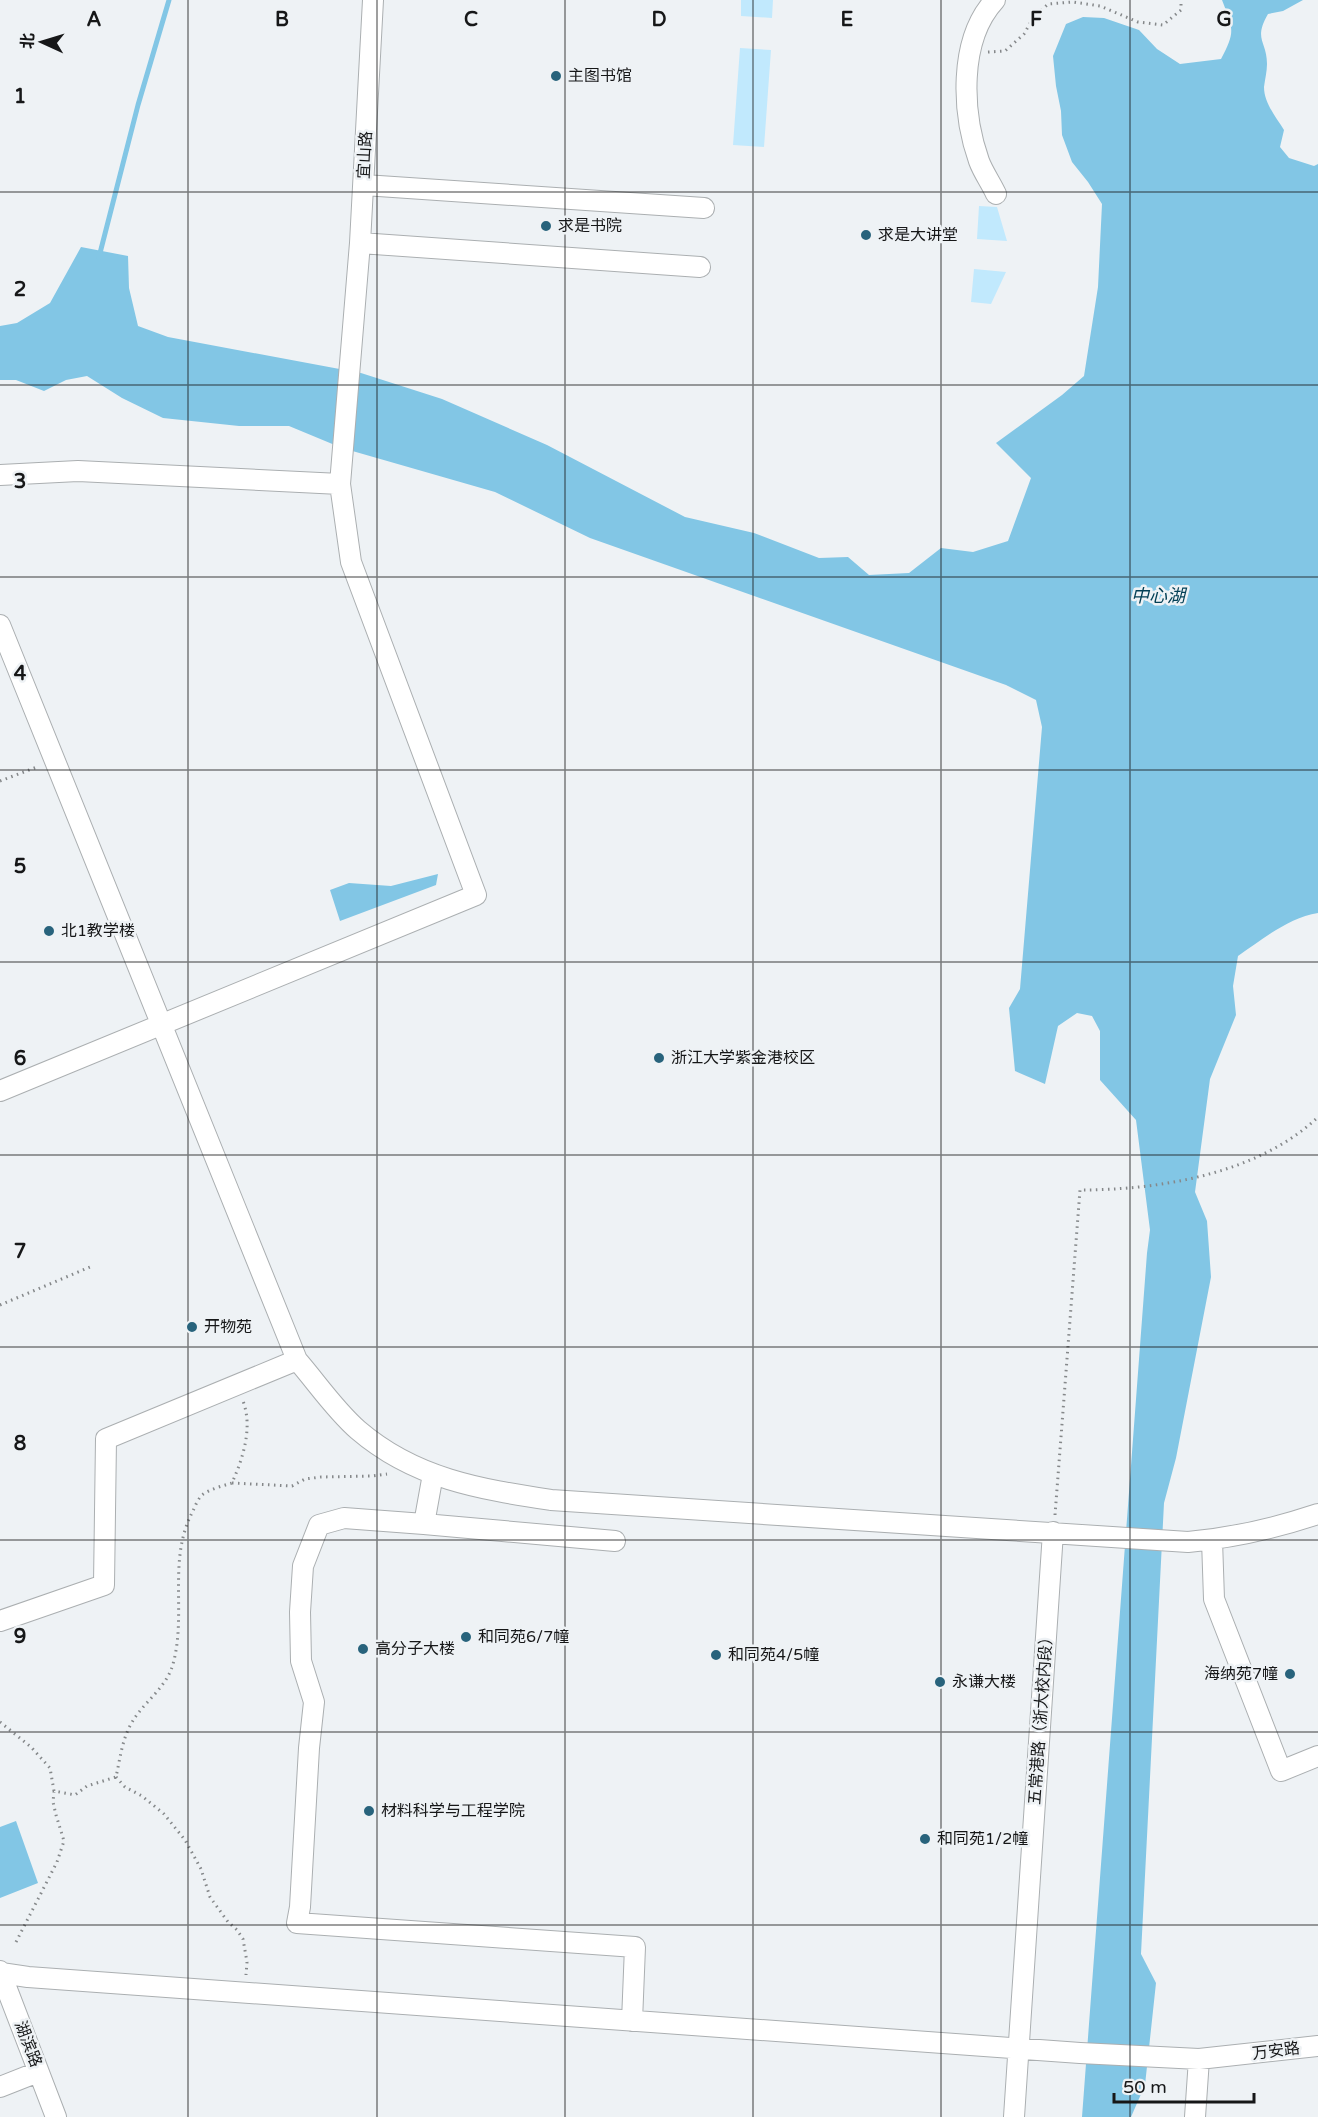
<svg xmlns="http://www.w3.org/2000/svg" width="1318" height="2117" viewBox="0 0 1318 2117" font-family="'Varela Round','Noto Sans SC',sans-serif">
  <rect width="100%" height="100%" fill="#eef2f5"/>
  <!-- green -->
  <path fill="#c1e9fd" d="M741 0H773L772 18 741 16Z
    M740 48 771 50 764 147 733 145Z
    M979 206 997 207 1007 241 977 239Z
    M974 269 1006 272 991 304 971 302Z"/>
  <!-- water -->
  <path fill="#82c6e5" d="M1222 0H1303L1283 11 1268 14C1253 40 1267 41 1267 64 1267 71 1265 79 1264 87 1264 103 1276 117 1284 130L1280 147 1289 158 1314 166 1318 164V913C1288 918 1263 939 1238 956L1233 986 1236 1015 1210 1079 1195 1192 1207 1221 1211 1277 1176 1458 1164 1503 1141 1954 1156 1983 1145 2085 1131 2117H1082L1147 1253 1150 1230 1136 1120 1100 1080V1031L1092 1016 1077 1013 1058 1026 1045 1084 1015 1071 1009 1008 1020 989 1042 727 1036 700 1006 685 590 538 495 492 342 448 289 426H239L163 418 122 398 87 376 66 380 44 391 16 380H0V326L17 323 50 303 81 247 128 256 129 288 138 326 168 337 361 373 442 399 547 445 685 517 754 533 819 558 848 557 869 575 909 573 941 548 973 552 1008 541 1031 478 996 443 1062 395 1084 376 1098 287 1102 204 1088 182 1072 162 1062 135 1061 111 1056 86 1053 56 1066 24 1083 17 1104 18 1139 30 1157 49 1180 64 1221 59C1236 31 1233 29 1222 0Z
    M438 874 436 885 340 921 330 890 349 883 391 886Z
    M16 1821 38 1883 0 1898V1827Z"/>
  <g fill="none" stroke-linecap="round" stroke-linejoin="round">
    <!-- stream -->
    <path stroke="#82c6e5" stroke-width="5" d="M99 257 138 105 169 0"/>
    <defs>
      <path id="minor" d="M995 0C958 40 962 113 979 161 983 172 991 183 996 194
        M364 185 704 208
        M360 243 700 267
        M0 475 78 471 340 484
        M0 625 297 1360C317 1383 335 1410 358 1430 415 1479 480 1489 551 1500L1188 1542C1232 1538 1276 1528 1318 1514
        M0 1091 476 895 351 562 340 484 360 243 373 0
        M433 1474 424 1524 344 1518 319 1525 303 1566 300 1612 301 1661 314 1702 309 1748 300 1907 297 1923 635 1947 632 2021
        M424 1524 615 1541
        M1212 1540 1214 1599 1281 1771 1318 1756
        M0 1621 104 1585 106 1439 297 1360
        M0 1971 56 2117
        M1 1973 28 1977 1080 2053 1199 2059 1318 2046
        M0 2087 38 2072
        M1014 2117 1053 1532
        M1195 2117 1199 2059"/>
    </defs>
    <!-- minor casing -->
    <use href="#minor" stroke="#abafb1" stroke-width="22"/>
    <!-- path -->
    <path stroke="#85888a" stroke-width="3" stroke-dasharray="1.5 4.5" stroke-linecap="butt" d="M988 52 1005 51 1024 34 1033 18 1048 4 1073 2 1100 6 1138 22 1163 25 1181 10V0
      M0 781 37 767
      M0 1305 90 1267
      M232 1483 292 1486 305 1479 321 1477 372 1476 387 1474
      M1055 1515 1080 1190C1159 1190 1258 1174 1318 1117
      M0 1722 31 1747 50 1768 54 1791 75 1795 87 1786 116 1777C120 1759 122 1740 131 1724 143 1702 166 1689 173 1664 187 1614 167 1559 193 1511 195 1506 198 1499 202 1495 210 1489 222 1486 232 1483 243 1458 253 1428 243 1401
      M116 1777 125 1787 142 1796 164 1814 185 1840 201 1869 210 1897 228 1922 237 1930 243 1939 247 1962 246 1975
      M16 1942 57 1862 64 1841 56 1815 53 1802 54 1792"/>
    <!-- minor -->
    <use href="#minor" stroke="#fff" stroke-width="20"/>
  </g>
  <!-- grid -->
  <path fill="none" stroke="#161718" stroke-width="1.5" stroke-opacity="0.55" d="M188 0V2117M377 0V2117M565 0V2117M753 0V2117M941 0V2117M1130 0V2117M0 192H1318M0 385H1318M0 577H1318M0 770H1318M0 962H1318M0 1155H1318M0 1347H1318M0 1540H1318M0 1732H1318M0 1925H1318"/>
  <!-- markers -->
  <g fill="#28637c" stroke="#eef2f5" stroke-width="2">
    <circle cx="556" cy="76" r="6"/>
    <circle cx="546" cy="226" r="6"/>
    <circle cx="866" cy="235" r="6"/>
    <circle cx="49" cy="931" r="6"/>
    <circle cx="659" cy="1058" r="6"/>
    <circle cx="192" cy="1327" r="6"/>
    <circle cx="466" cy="1637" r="6"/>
    <circle cx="363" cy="1649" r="6"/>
    <circle cx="716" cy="1655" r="6"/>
    <circle cx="1290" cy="1674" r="6"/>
    <circle cx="940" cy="1682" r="6"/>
    <circle cx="369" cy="1811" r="6"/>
    <circle cx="925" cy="1839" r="6"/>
  </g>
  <g text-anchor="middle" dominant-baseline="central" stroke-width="5" stroke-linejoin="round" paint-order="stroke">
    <!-- poi labels -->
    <g font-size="16" fill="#161718" stroke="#eef2f5" text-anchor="start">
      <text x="568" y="76">主图书馆</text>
      <text x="558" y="226">求是书院</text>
      <text x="878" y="235">求是大讲堂</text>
      <text x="61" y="931">北1教学楼</text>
      <text x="671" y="1058">浙江大学紫金港校区</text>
      <text x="204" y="1327">开物苑</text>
      <text x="478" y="1637">和同苑6/7幢</text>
      <text x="375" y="1649">高分子大楼</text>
      <text x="728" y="1655">和同苑4/5幢</text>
      <text x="1278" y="1674" text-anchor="end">海纳苑7幢</text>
      <text x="952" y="1682">永谦大楼</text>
      <text x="381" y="1811">材料科学与工程学院</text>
      <text x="937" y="1839">和同苑1/2幢</text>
    </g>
    <!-- street labels -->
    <g font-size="16" fill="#161718" stroke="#eef2f5">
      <text transform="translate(365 155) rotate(-87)">宜山路</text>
      <text transform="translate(1041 1717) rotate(-86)">五常港路（浙大校内段）</text>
      <text transform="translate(28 2044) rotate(69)">湖滨路</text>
      <text transform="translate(1276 2051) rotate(-7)">万安路</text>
    </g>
    <!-- water labels -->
    <g font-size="18" font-style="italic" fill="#034056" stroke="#eef2f5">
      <text x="1158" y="596">中心湖</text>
    </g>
  </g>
  <g font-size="20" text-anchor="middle" font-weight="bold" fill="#161718" stroke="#eef2f5" stroke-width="5" stroke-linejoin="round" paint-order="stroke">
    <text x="94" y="26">A</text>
    <text x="282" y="26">B</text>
    <text x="471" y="26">C</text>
    <text x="659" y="26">D</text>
    <text x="847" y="26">E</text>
    <text x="1036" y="26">F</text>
    <text x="1224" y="26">G</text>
    <text x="20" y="103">1</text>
    <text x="20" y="296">2</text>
    <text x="20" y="488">3</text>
    <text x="20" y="680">4</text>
    <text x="20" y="873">5</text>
    <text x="20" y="1065">6</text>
    <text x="20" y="1258">7</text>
    <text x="20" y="1450">8</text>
    <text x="20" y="1643">9</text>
  </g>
  <!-- north arrow -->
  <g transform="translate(42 42) rotate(274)" stroke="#eef2f5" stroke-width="4.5" paint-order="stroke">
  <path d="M0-4.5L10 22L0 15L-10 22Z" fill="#161718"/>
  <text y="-9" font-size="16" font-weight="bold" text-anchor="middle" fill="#161718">北</text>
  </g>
  <!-- scale -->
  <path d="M1114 2093v9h140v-9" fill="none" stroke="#161718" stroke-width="3"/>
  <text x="1123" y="2093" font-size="18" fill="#161718" stroke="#eef2f5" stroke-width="4.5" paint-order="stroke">50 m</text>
</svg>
